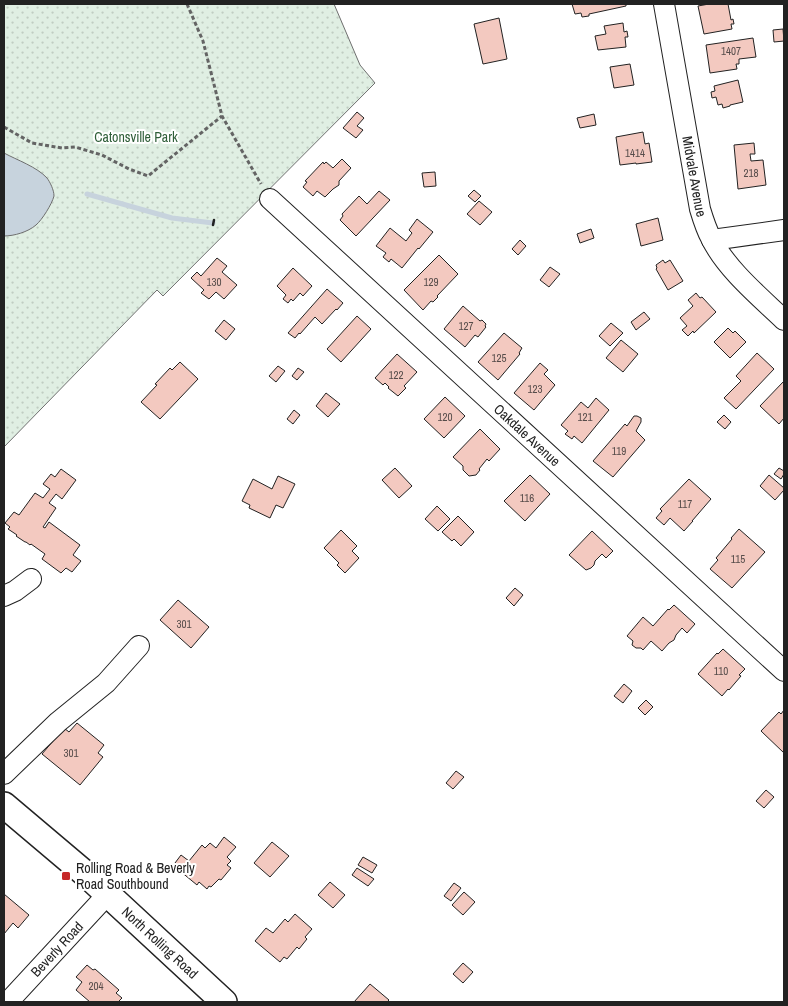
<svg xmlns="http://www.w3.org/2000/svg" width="788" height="1006" viewBox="0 0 788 1006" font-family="'Archivo Narrow',sans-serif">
  <defs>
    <pattern id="grass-dots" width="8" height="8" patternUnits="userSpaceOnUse" patternTransform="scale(1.25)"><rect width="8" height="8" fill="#e0efe3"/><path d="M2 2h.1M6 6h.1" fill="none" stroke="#c0cdc2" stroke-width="1.8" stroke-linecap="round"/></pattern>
  </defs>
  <rect width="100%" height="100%" fill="#fff"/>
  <!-- grass -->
  <path fill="url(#grass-dots)" stroke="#6f6f6f" d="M4 4H334L360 65 375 83 163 296 157 290 4 447Z"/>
  <!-- water -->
  <path fill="#c7d3dd" stroke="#6f6f6f" d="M4 153C17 160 37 167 47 178 50 182 54 190 54 196 52 204 42 220 36 225 28 232 14 236 4 236Z"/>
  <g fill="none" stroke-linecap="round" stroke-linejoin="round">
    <!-- stream -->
    <path stroke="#c7d3dd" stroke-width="5" d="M87 194 172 218 213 223"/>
  </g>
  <!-- building -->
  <path fill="#f3c9c0" stroke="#222" d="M572 4H626V6L589 14V16L582 17 581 13 575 14Z
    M709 4H728L731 20 733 19 734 24H731L732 29 704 34 698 6Z
    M499 18 507 59 483 64 474 24Z
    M623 23 624 32 627 31 628 37H625L626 47 598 50 595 36 606 34 604 26Z
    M783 29 784 41 774 42 773 30Z
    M753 38 756 57 739 59V64H736L737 69 710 73 706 45Z
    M630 64 634 85 614 88 610 67Z
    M738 80 743 102 730 105V106L723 108 722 104 718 105 716 97 712 98 711 92 715 91 714 86Z
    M357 112 364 118 357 126 363 130 356 138 343 128Z
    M594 114 596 125 580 128 577 118Z
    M643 132 645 144 649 143 652 162 636 164V163L620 165 616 137Z
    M754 143 755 154H750L751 161 763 160 766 185 738 189 734 145Z
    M342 159 351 168 339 181V185L333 189 325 197 317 191 313 196 303 187 307 182 305 181 323 162 324 164 326 162 333 168Z
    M435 172 436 186 424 187 422 173Z
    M474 190 481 196 475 202 468 196Z
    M379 191 390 200 356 236 340 220 343 216 342 214 359 196 367 204Z
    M479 201 492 212 480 225 467 214Z
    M658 218 663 240 641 246 636 224Z
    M417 219 433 232 419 249 418 248 402 268 391 259 389 262 383 257 386 253 376 246 390 228 406 241 412 233 409 230Z
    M591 229 594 238 580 243 577 234Z
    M520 240 526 246 518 255 512 249Z
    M439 255 458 274 437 296 438 297 433 302 431 301 423 310 404 290Z
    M217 258 227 266 222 272 237 285 224 299 216 292 209 299 201 293 204 290 191 278 197 272 201 276Z
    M663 260 665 263 670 260 683 281 668 290 656 269 657 268 656 265Z
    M550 267 560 274 549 287 540 280Z
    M293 268 312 286 303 296 300 293 293 301 291 299 288 303 283 299 286 295 277 286Z
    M327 289 343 303 337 310 336 309 322 324 315 317 300 334 299 333 295 338 288 333Z
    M696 293 700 298 702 297 716 312 694 333 693 331 688 336 682 330 687 326 680 318 693 306 688 300Z
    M463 306 480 321 482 320 486 324 485 326 486 327 478 337 475 335 465 347 444 329Z
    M644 312 650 319 636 330 631 322Z
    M357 316 371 329 341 362 327 349Z
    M224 320 235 329 226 340 215 331Z
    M611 323 623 333 610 346 599 336Z
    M728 328 733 333 735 331 746 342 730 358 714 342Z
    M504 333 522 348 519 353 520 354 498 380 478 362Z
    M621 340 638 354 623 372 606 358Z
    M757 353 774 369 736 409 724 398 741 381 736 376Z
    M397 354 417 372 404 386 406 388 398 396 388 388 389 387 385 383 383 385 375 378Z
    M180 362 198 379 160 419 141 402 157 385 155 384 170 368 172 370Z
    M540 363 548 370 544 374 555 385 534 410 514 393Z
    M278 366 285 371 276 382 269 376Z
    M298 368 304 372 297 380 292 376Z
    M784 381V418L779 424 760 406Z
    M326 393 340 404 328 417 316 406Z
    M445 397 465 416 444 438 424 419Z
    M596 398 609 410 582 443 574 436 572 439 565 434 568 431 561 425 581 402 588 408Z
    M294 410 300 415 293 424 287 419Z
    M724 415 731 422 725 429 717 422Z
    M634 416H637L641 418V422L636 431 645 440 613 477 593 461 625 424 627 426Z
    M480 429 500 449 489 461 487 459 479 469 480 470 476 475 469 476 463 470V466L453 457Z
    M395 468 412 486 399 498 382 480Z
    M779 468 784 471V474L781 479 774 474Z
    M61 469 76 480 62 499 56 494 49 503 56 508 43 527 45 528 49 522 80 545 73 555 81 561 72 572 66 568 61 573 42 559 45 554 31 544 30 545 26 542H25L16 536 17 535 8 529 10 527 5 523 14 512 19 515 35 493 43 498 50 489 43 484 51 474 55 477Z
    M530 475 550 494 525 521 504 501Z
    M769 475 784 488V490L775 500 760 486Z
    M278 476 295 484 283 508 276 505 270 518 249 508 250 505 242 501 253 479 272 489Z
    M689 479 711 499 692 521H693L684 531 670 518 664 525 656 518 662 511 660 509Z
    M437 506 450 519 438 531 425 519Z
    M458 516 474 532 461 546 454 539 452 541 442 532Z
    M739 529 765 552 732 588 710 569 718 560 716 558 732 539 731 538Z
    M341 530 357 546 352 551 359 558 345 573 337 565 339 563 324 548Z
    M592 531 613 551 606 558 602 554 595 561 594 565 591 568 586 570 569 555Z
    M515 588 523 595 514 606 506 598Z
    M178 600 209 627 191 648 160 620Z
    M674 605 695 624 687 633 682 628 676 635 674 640 669 643 662 651 651 641 643 650 641 648H636L632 645 633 641 627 636 643 617 653 626 668 609 669 610Z
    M723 649 745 669 739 675 741 676 729 690 728 689 722 696 698 674 717 653 718 654Z
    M624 684 632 691 623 703 614 696Z
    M646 700 653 707 645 715 638 708Z
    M784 710V753L761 731 779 712 781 714Z
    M77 723 104 745 98 753 103 757 80 785 42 754 64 728 69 732Z
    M456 771 464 777 453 789 446 783Z
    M766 790 774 797 764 808 756 801Z
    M224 837 236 847 227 857 231 861 227 865 231 868 221 880 219 879 211 887 209 886 207 889 199 882 197 885 180 871 182 869 175 863 181 855 189 861 202 845 205 848 210 843 216 848Z
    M272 842 289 856 270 877 254 863Z
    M363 857 377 865 372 873 358 865Z
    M357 868 374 879 368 886 352 875Z
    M330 882 345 895 333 908 318 895Z
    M454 883 461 888 451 901 444 896Z
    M464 892 475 902 463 915 452 905Z
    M4 894 29 915 18 928 13 923 4 934Z
    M295 914 312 929 305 937 307 939 299 949 297 947 287 959 284 957 280 962 255 941 266 928 273 933 285 919 288 922Z
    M463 963 473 972 463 983 453 974Z
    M87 965 93 970 95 969 119 990 116 993 122 998 118 1002H90L76 990 82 982 76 977Z
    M370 984 389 1000 387 1002H354Z"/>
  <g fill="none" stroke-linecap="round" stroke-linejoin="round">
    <defs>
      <g id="minor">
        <path id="s1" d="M664 4 700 209C703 219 706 229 711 238 726 269 760 297 784 320"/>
        <path id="s2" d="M270 199 784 671"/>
        <path d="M712 240 784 230"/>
        <path d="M4 596 15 591 31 579"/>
        <path d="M4 774 58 722 106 683 139 646"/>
        <path id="s3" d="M8 1002 107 895"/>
      </g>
      <g id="major">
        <path id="s4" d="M4 805 88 876 224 1002"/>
      </g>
    </defs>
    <!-- minor casing -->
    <use href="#minor" stroke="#222" stroke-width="22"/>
    <!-- major casing -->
    <use href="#major" stroke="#222" stroke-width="28"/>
    <!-- path -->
    <path stroke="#646464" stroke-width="3" stroke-dasharray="4 2.5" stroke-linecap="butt" d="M187 4 203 41 222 116 261 184
      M4 127 32 143 62 148 75 147 102 155 129 169 148 176 222 116"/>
    <!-- minor -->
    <use href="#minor" stroke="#fff" stroke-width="20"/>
    <!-- major -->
    <use href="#major" stroke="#fff" stroke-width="25"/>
    <!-- wall -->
    <path stroke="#222" stroke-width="2.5" d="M213 225 214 220"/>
  </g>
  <!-- markers -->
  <rect fill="#c62828" stroke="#fff" stroke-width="2" x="61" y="871" width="10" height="10" rx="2.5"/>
  <g text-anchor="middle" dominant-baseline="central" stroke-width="4" stroke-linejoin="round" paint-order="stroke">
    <!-- number labels -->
    <g font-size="11" fill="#564c4a">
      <text x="731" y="51">1407</text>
      <text x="635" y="153">1414</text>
      <text x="751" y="173">218</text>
      <text x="214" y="282">130</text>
      <text x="431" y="282">129</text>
      <text x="466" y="326">127</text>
      <text x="499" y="358">125</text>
      <text x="396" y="375">122</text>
      <text x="535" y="389">123</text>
      <text x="445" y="417">120</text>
      <text x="585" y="417">121</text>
      <text x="619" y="451">119</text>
      <text x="527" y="498">116</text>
      <text x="685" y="504">117</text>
      <text x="738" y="559">115</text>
      <text x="184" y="624">301</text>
      <text x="721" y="671">110</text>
      <text x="71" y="753">301</text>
      <text x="96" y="986">204</text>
    </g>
    <!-- park labels -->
    <g font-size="14" fill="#2f5e38" stroke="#fff">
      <text x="136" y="137">Catonsville Park</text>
    </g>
    <!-- street labels -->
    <g font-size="14" fill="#222" stroke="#fff">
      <text stroke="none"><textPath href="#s1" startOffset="175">Midvale Avenue</textPath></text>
      <text stroke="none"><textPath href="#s2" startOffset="349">Oakdale Avenue</textPath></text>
      <text stroke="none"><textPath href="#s4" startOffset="208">North Rolling Road</textPath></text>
      <text stroke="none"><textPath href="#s3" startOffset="72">Beverly Road</textPath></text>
    </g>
    <!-- poi labels -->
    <g font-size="14" fill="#222" stroke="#fff" text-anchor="start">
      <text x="76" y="868">Rolling Road &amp; Beverly<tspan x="76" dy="16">Road Southbound</tspan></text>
    </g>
  </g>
  <!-- border -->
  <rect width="788" height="1006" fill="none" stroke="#222222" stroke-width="10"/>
</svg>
